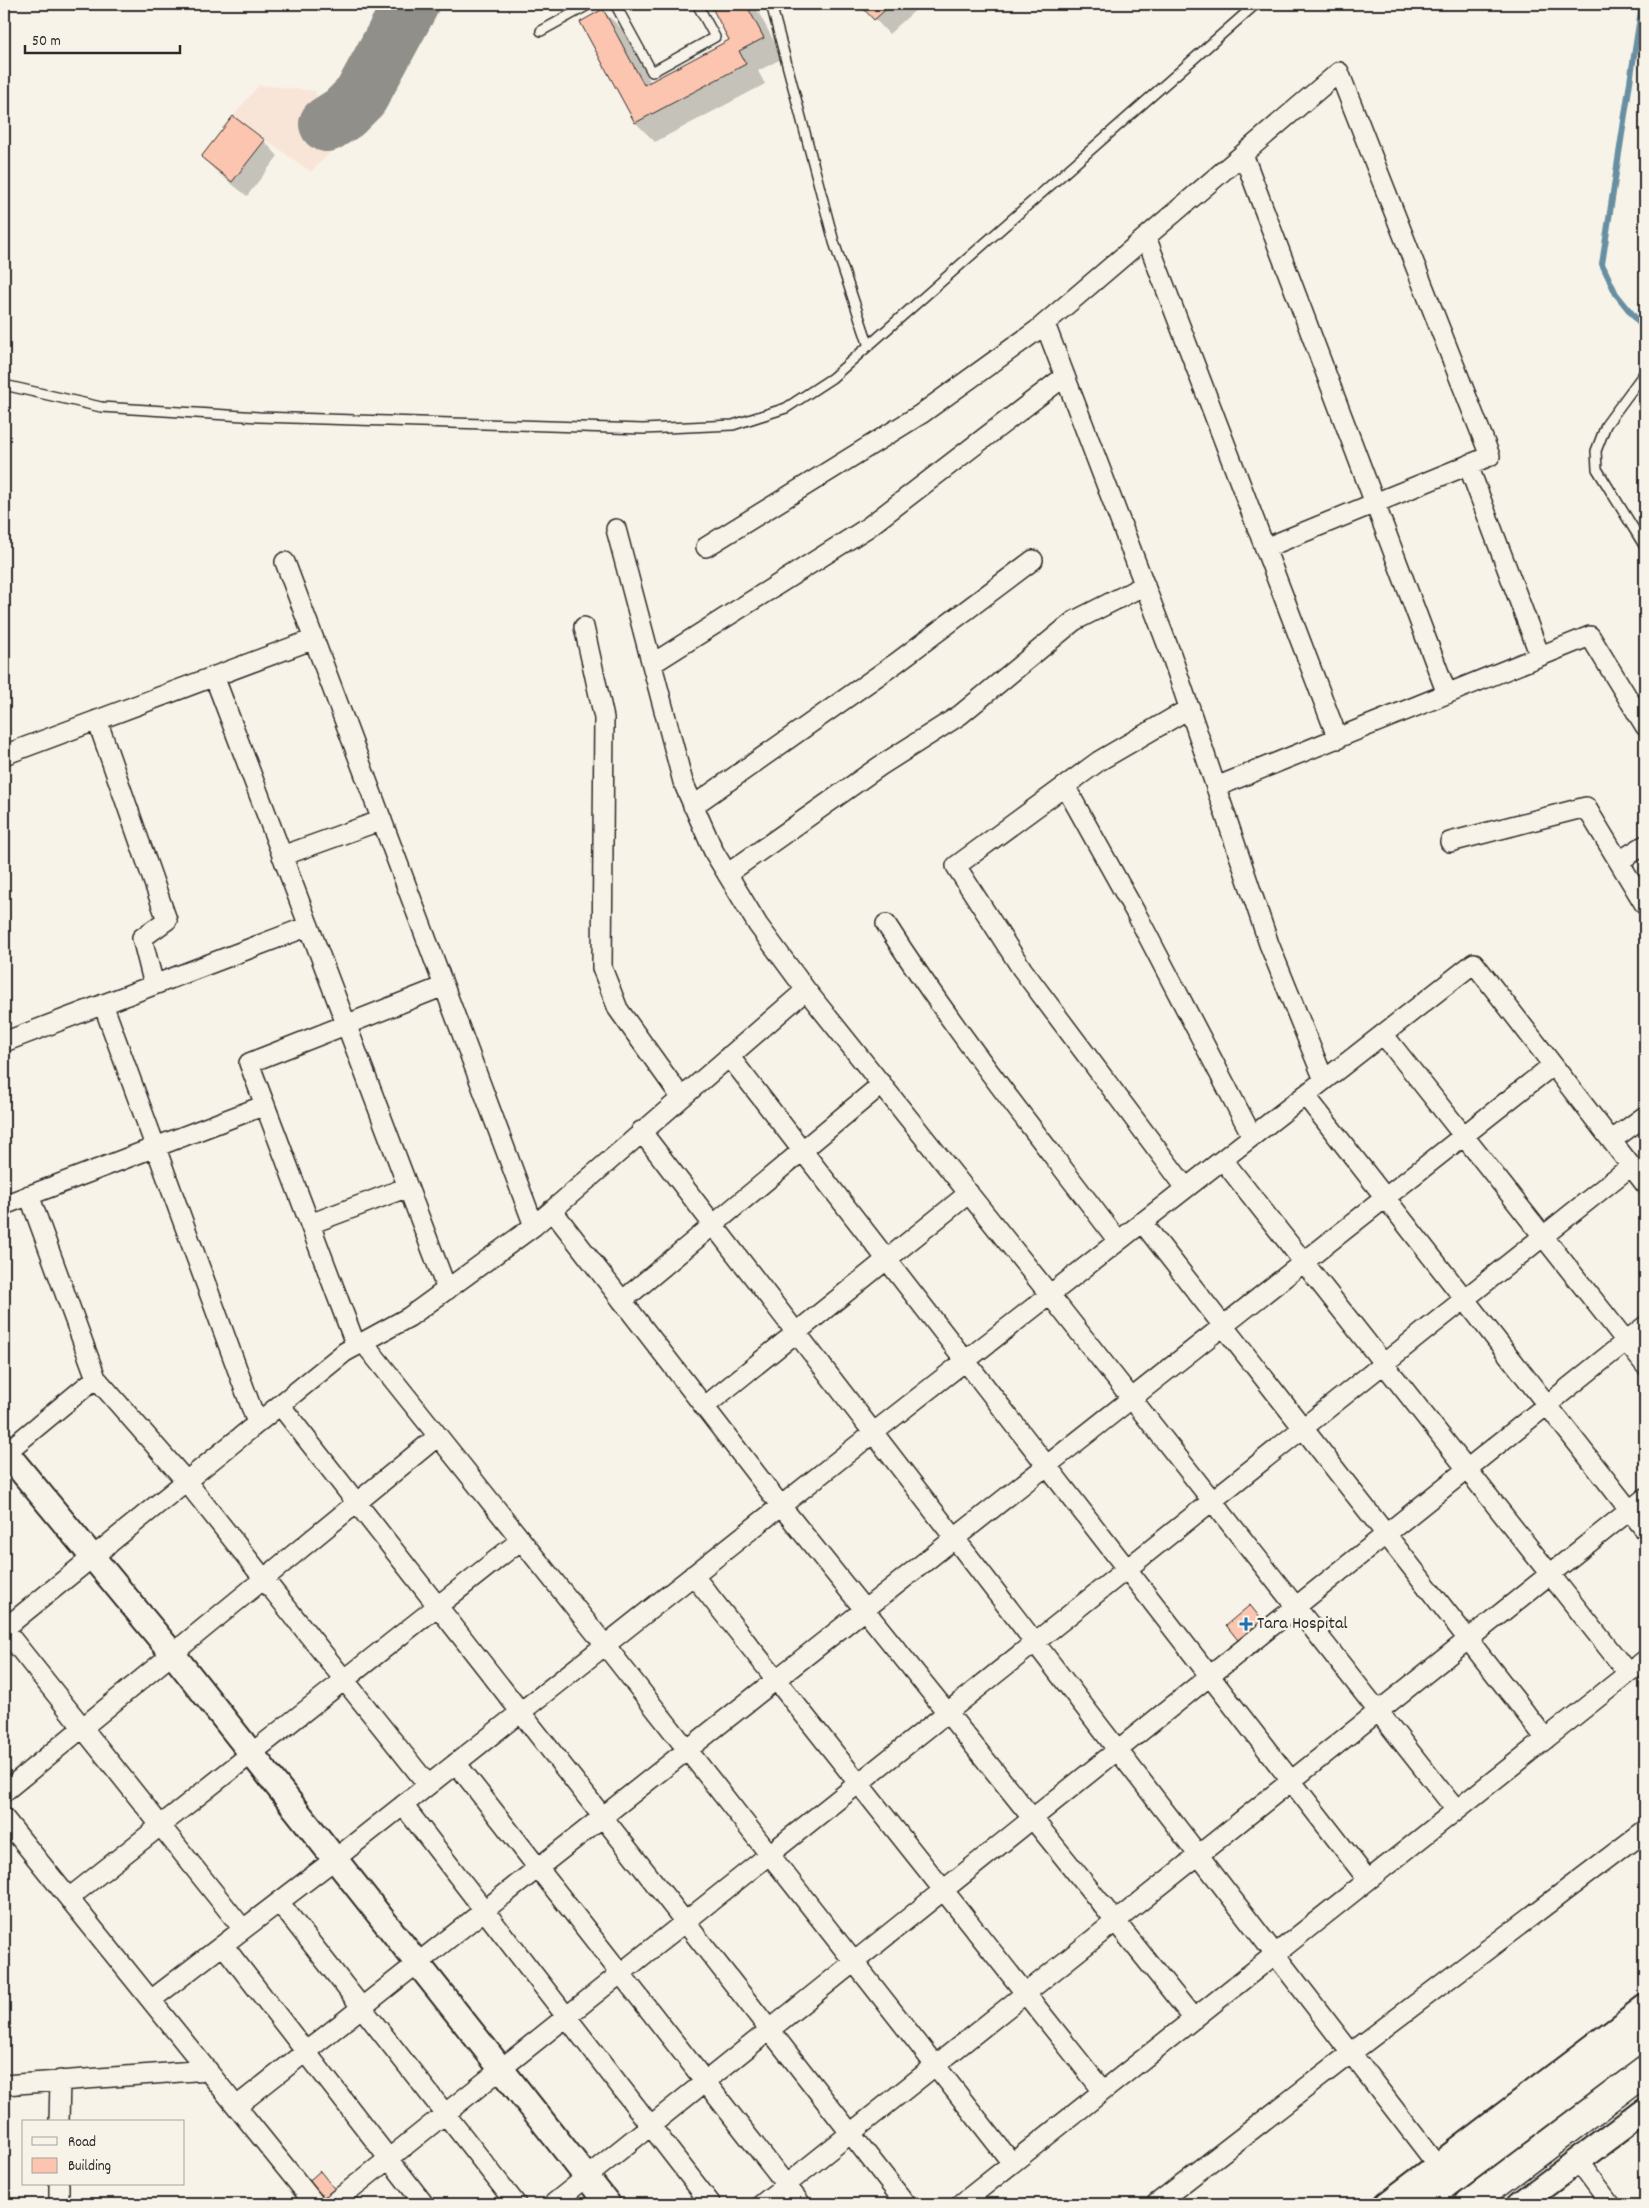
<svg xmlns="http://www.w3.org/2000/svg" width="1649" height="2208" viewBox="0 0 1649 2208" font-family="Dekko,sans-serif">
  <rect width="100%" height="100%" fill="#f7f3e8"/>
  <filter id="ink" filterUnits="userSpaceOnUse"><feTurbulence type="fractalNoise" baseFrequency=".02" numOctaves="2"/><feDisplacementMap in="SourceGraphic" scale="10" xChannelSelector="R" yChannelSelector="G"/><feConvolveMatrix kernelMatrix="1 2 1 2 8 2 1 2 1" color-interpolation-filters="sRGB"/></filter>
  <g filter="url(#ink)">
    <!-- built -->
    <path fill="#f8e5d7" d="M259 85 315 91 336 146 311 172 233 116Z"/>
    <!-- shadow -->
    <path fill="#0003" d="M712 4H754L783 58 758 71 765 84 655 142 636 123 582 22 603 11 623 30 651 83 731 40Z
      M861 4H922L889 34Z
      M264 141 278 156 247 196 217 172 202 157Z"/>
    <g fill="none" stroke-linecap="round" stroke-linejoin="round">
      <!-- stream -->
      <path stroke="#678fa1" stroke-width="6" d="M1642 4 1602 264 1616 294 1645 330"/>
      <!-- taxiway -->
      <path stroke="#918f8a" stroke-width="56" d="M327 124 344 113 361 96 411 4"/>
    </g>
    <!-- building -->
    <path fill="#fcc5af" stroke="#2b2b2b" d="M710 4H746L764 38 739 51 746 64 635 123 580 22 603 9 644 85 729 40Z
      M859 4H892L874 20Z
      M233 116 265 140 232 182 201 157Z
      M1250 1605 1265 1624 1241 1644 1226 1625Z
      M320 2171 337 2192 323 2204 303 2186Z"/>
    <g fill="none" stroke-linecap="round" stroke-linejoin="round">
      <defs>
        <path id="service" d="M615 4 652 72 715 37 697 4
          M771 4 834 242 869 346
          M541 31 590 4
          M1645 372 1606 425 1596 451 1597 469 1645 547
          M4 385 101 407 259 417 643 429 733 425 786 408 832 378 1256 4"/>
        <path id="minor" d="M1243 154 1447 694
          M1146 237 1338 739
          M1045 324 1172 657 1269 944 1324 1080
          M1468 465 1540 656
          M616 529 683 782 714 852 758 925 806 990 1050 1295 1456 1810
          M706 547 921 414 1036 331 1339 72 1490 456 1265 548
          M285 562 534 1226
          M584 627 604 718 602 968 618 1009 681 1097
          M652 664 867 528 1065 376
          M214 676 447 1290
          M97 720 167 920 142 938 154 985
          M4 755 314 639
          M1065 786 1138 917 1252 1136
          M1216 787 1590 636 1645 726
          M693 806 896 663 1033 560
          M1450 842 1586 807 1645 905
          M282 856 382 820
          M1619 861 1645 845
          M727 874 880 766 960 715 1074 621 1145 585
          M886 924C956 1034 1039 1136 1118 1241
          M103 1004 257 1423
          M1383 1034 1645 1365
          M4 1042 309 926
          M729 1056 1368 1880
          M1305 1095 1645 1530
          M641 1131 1438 2166
          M1612 1140 1645 1116
          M1223 1160 1628 1673
          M1186 1188 1022 969 956 866 1099 761 1190 708
          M4 1205 265 1105
          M552 1210 781 1506 1194 2019
          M1142 1222 1546 1739
          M310 1224 408 1187
          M622 1301 882 1084
          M363 1342 605 1645 1012 2163
          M356 1346 249 1063 444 986
          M96 1378 186 1481 428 1785
          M280 1405 906 2204
          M704 1407 969 1193
          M4 1454 96 1378 29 1195
          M693 1575 1103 2091
          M456 1763 801 2204
          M4 1792 438 1436
          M403 1805 711 2204
          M4 1818 315 2204
          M69 1898 521 1540
          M279 1902 516 2204
          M243 1929 4 1629 345 1352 409 1317 534 1226 806 990
          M223 1945 424 2204
          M151 2000 335 1859 873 1433 1474 963 1645 1184
          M4 2085 208 2070
          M237 2106 1553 1065
          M59 2122 60 2080
          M1578 2161 1610 2204
          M59 2204V2184
          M332 2204 1631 1166
          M553 2204 1645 1326
          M762 2204 1645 1498
          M961 2204 1645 1660
          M1156 2204 1351 2053 1645 1830"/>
        <path id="tertiary" d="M4 1450 172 1653 608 2204
          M1387 2204 1645 2007
          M1520 2204 1645 2110"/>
        <path id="trunk" d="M1419 2204 1645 2034
          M1469 2204 1645 2071"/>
      </defs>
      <!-- service casing -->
      <use href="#service" stroke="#2b2b2b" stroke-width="12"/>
      <!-- minor casing -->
      <use href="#minor" stroke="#2b2b2b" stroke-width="22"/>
      <!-- tertiary casing -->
      <use href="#tertiary" stroke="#2b2b2b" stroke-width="28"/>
      <!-- trunk casing -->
      <use href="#trunk" stroke="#2b2b2b" stroke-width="31"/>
      <!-- service -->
      <use href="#service" stroke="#f7f3e8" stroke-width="9"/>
      <!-- minor -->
      <use href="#minor" stroke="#f7f3e8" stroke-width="19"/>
      <!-- tertiary -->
      <use href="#tertiary" stroke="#f7f3e8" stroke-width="24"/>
      <!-- trunk -->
      <use href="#trunk" stroke="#f7f3e8" stroke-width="28"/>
    </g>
  </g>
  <!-- markers -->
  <path fill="#1f6fb2" stroke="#f7f3e8" stroke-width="2" d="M1243.5 1616.5h5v5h5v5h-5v5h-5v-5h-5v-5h5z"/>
  <g text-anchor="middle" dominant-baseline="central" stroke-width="5" stroke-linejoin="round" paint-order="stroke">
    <!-- poi labels -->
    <g font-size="18" fill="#2b2b2b" stroke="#f7f3e8" text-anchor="start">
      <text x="1257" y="1624">Tara Hospital</text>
    </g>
  </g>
  <!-- margin -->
  <rect width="1649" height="2208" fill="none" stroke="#f7f3e8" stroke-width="20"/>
  <rect x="10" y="10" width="1629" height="2188" fill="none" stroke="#2b2b2b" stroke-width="2" filter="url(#ink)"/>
  <!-- legend -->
  <rect x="22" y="2120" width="162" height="65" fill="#f7f3e8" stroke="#a5a39c"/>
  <rect x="32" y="2137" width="25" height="8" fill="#f7f3e8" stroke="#a5a39c"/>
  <text x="68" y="2146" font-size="15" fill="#2b2b2b">Road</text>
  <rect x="32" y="2158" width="25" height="15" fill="#fcc5af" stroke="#a5a39c"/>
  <text x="68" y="2170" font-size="15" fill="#2b2b2b">Building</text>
  <!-- scale -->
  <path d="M25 45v8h155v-8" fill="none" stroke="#2b2b2b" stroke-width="2.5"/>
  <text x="32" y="45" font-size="15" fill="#2b2b2b" stroke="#f7f3e8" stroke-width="4" paint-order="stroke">50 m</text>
</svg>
